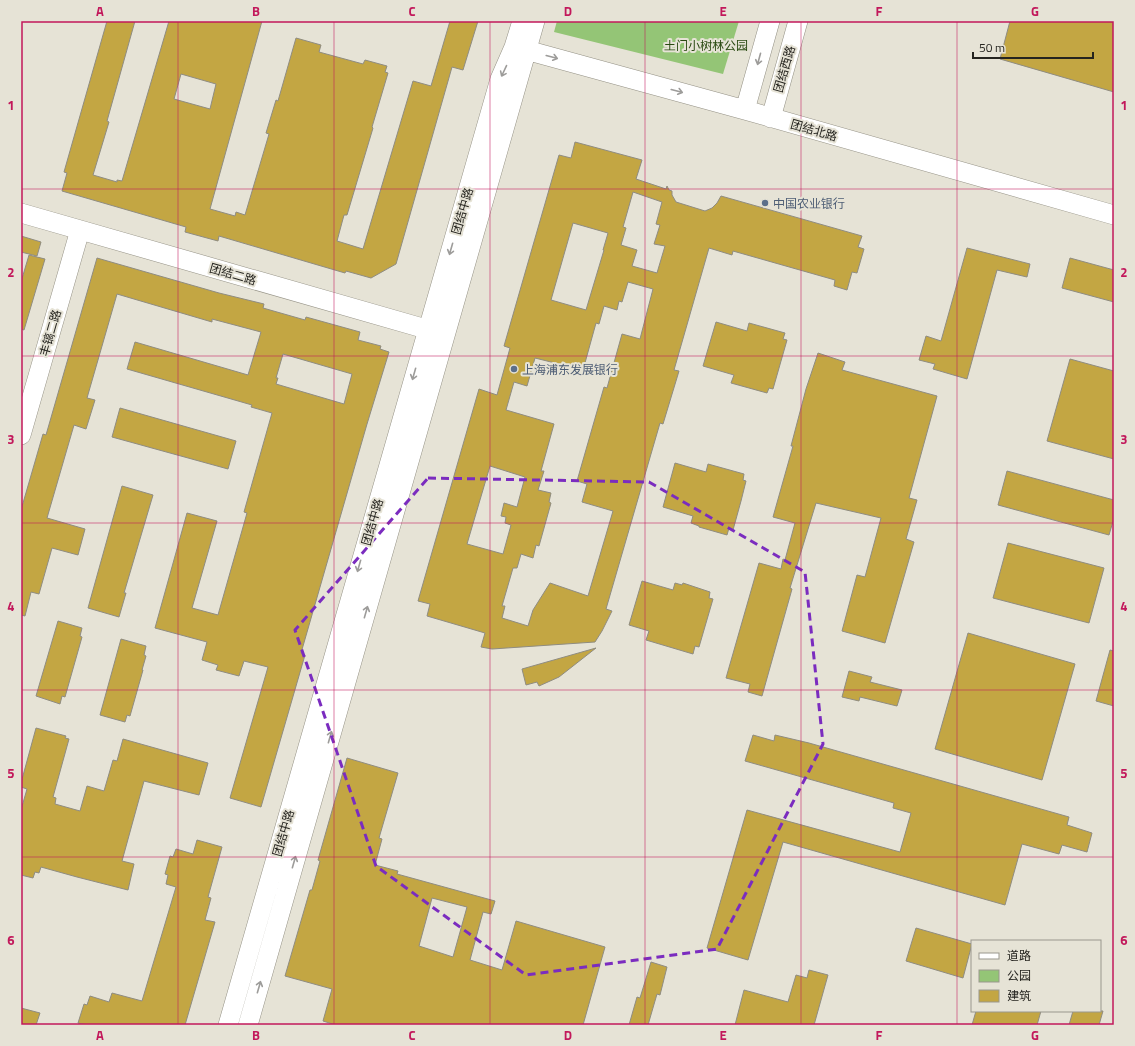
<svg xmlns="http://www.w3.org/2000/svg" width="1135" height="1046" viewBox="0 0 1135 1046" font-family="'Titillium Web','Noto Sans SC',sans-serif">
  <rect width="100%" height="100%" fill="#e6e3d6"/>
  <!-- green -->
  <path fill="#94c576" d="M557 21H739L723 74 554 32Z"/>
  <!-- building -->
  <path fill="#c3a643" stroke="#8f8c81" fill-rule="evenodd" d="M107 21H135L107 121 109 122 93 175 117 182V180L122 181 169 21H262L210 209 235 216 236 212 245 215 269 134 266 133 276 100 278 101 296 38 321 45 319 52 363 64 365 60 387 66 385 72 388 73 372 127 373 128 347 215H344L337 241 363 249 413 81 431 86 450 21H478L463 70 452 67 396 264 371 278 346 271 345 273 219 236 218 241 185 232 186 227 62 191 67 173 64 172ZM181 74 216 84 210 109 174 99Z
    M1010 21H1114V92L1000 59Z
    M575 142 642 160 636 179 666 189 667 186 669 190 672 191V195L676 202 705 211 712 208 717 203 721 196 862 236 858 247 864 249 857 273 852 272 847 290 834 286 835 280 733 251 732 255 709 248 674 370 679 371 663 424 660 423 606 609 612 611 602 631 595 642 492 649 481 647 485 633 427 616 430 604 418 601 479 389 497 395 510 348 504 346 559 155 571 158ZM633 192 662 202 656 224 660 225 654 244 665 246 657 273 632 266 637 250 621 245 626 228 623 227ZM573 223 608 233 603 250H604L586 310 551 300ZM628 282 653 289 640 339 622 334 607 388 604 387 577 481 587 484 582 502 613 511 588 596 550 583 533 610 528 626 502 618 505 606H502L513 568H517L521 554 533 558 536 545 539 546 551 503 549 502 551 493 538 490 544 471H541L554 424 506 410 514 382 527 386 535 358 583 370 596 323 599 324 604 306 617 310 619 301 622 302ZM490 466 525 477 517 507 504 503 501 516 506 517 505 523 511 525 503 554 467 544Z
    M21 236 41 242 37 256 21 252Z
    M967 248 1030 264 1027 277 997 270 967 379 933 369 935 364 919 360 926 336 941 341Z
    M29 255 45 259 24 330 21 329V282Z
    M97 258 219 293 264 304 263 308 305 320 306 317 360 332 358 340 381 346 380 349 389 352 367 424 301 653 305 655 261 807 230 798 268 667 244 661 239 676 216 670 218 665 202 660 207 642 155 628 187 513 217 521 192 608 218 615 247 513 244 512 272 413 251 407 252 405 127 369 135 342 248 375 261 332 212 319V322L117 294 87 398 95 400 86 429 74 425 47 518 85 529 78 555 52 548 39 594 31 592 25 616 21 615V510L43 434 46 435ZM283 354 352 374 344 404 276 384 278 378H276Z
    M1070 258 1114 270V302L1062 288Z
    M716 322 747 331 749 323 785 333 783 339 787 340 773 389 769 388 767 393 731 383 734 375 703 366Z
    M818 353 845 362 842 370 937 396 909 498 917 500 906 539 914 542 885 643 842 631 857 575 865 577 881 518 816 503 790 588 792 589 762 696 748 692 750 684 726 678 759 563 781 569 783 559 785 560 795 523 773 517 793 446H791L806 389Z
    M1070 359 1114 371V459L1047 441Z
    M120 408 236 441 228 469 112 437Z
    M675 463 706 472 708 464 744 474 743 480 746 481 741 501 733 530 729 528 727 535 699 527V526L691 523 693 516 663 507Z
    M1007 471 1114 500V518L1109 535 998 505Z
    M122 486 153 495 124 593H126L119 617 88 608Z
    M1008 543 1104 568 1089 623 993 598Z
    M642 581 673 590 675 583 682 585 683 583 710 592 709 598 713 599 699 647 695 646 693 654 646 640 649 631 629 625Z
    M58 621 82 628 80 636 82 637 65 697 62 696 60 704 36 696Z
    M968 633 1075 664 1042 780 935 749Z
    M121 639 146 646 144 655 146 656 142 670H143L130 716 127 715 125 722 100 715Z
    M596 648 559 677 539 686 537 682 526 685 522 669Z
    M1110 650 1114 651V706L1096 701Z
    M849 671 872 677 870 682 902 690 897 706 860 697 859 701 842 697Z
    M36 728 66 736 65 738 69 739 53 797 56 798 55 804 80 811 87 786 104 791 113 760 117 761 123 739 208 763 199 795 144 781 122 861 134 864 128 890 77 877 41 867 39 873 35 872 33 878 21 875V810L27 789 21 787V783Z
    M753 735 774 741 775 735 809 743 1069 817 1067 825 1092 833 1087 852 1062 845 1059 854 1022 844 1005 905 783 842 748 960 707 948 747 810 900 852 911 813 893 808 894 803 745 761Z
    M347 758 398 773 379 838 382 839 375 865 398 871 397 874 495 901 491 914 483 912 470 960 502 970 516 921 605 947 583 1025H336L323 1021 332 989 285 976 310 890H312L320 861 318 860ZM432 898 467 907 453 957 419 946Z
    M197 840 222 847 208 897 211 898 205 920 215 922 185 1025H87L78 1023 84 1004 87 1005 90 996 109 1002 112 993 142 1001 176 887 166 884 168 875 165 874 170 856 173 857 176 849 193 854Z
    M916 928 972 944 963 978 906 961Z
    M651 962 667 967 660 995 657 994 648 1025H629L637 997 640 998Z
    M809 970 828 975 814 1025H735L744 990 788 1002 796 975 807 978Z
    M21 1008 40 1013 36 1025H21Z
    M976 1011H1041L1037 1025H972Z
    M1073 1011H1103L1099 1025H1069Z"/>
  <g fill="none" stroke-linecap="round" stroke-linejoin="round">
    <defs>
      <path id="minor" d="M515 47 745 110 1114 215
        M745 110 770 21
        M771 118 798 21
        M21 213 440 333
        M21 435 80 230
        M228 1025 500 79 514 47 522 21
        M248 1025 535 21"/>
    </defs>
    <!-- minor casing -->
    <use href="#minor" stroke="#959286" stroke-width="20"/>
    <!-- minor -->
    <use href="#minor" stroke="#fff" stroke-width="19"/>
  </g>
  <!-- one-way arrows -->
  <defs><path id="oneway-shaft" d="M-6 0H5M1.5-3L5.5 0L1.5 3" fill="none" stroke-width="1.6" stroke-linecap="round" stroke-linejoin="round"/></defs>
  <g stroke="#9d9c9a">
    <use href="#oneway-shaft" transform="translate(552 57) rotate(15)"/>
    <use href="#oneway-shaft" transform="translate(759 59) rotate(105)"/>
    <use href="#oneway-shaft" transform="translate(504 71) rotate(115)"/>
    <use href="#oneway-shaft" transform="translate(677 91) rotate(15)"/>
    <use href="#oneway-shaft" transform="translate(451 249) rotate(106)"/>
    <use href="#oneway-shaft" transform="translate(414 374) rotate(106)"/>
    <use href="#oneway-shaft" transform="translate(359 566) rotate(106)"/>
    <use href="#oneway-shaft" transform="translate(366 612) rotate(-74)"/>
    <use href="#oneway-shaft" transform="translate(330 737) rotate(-74)"/>
    <use href="#oneway-shaft" transform="translate(294 862) rotate(-74)"/>
    <use href="#oneway-shaft" transform="translate(259 987) rotate(-74)"/>
  </g>
  <!-- marked area -->
  <path fill="none" stroke="#7b2cbf" stroke-width="3" stroke-dasharray="8 5" stroke-linejoin="round" d="M428 478 649 482 805 572 823 744 717 949 526 975 376 866 295 630Z"/>
  <!-- grid -->
  <path fill="none" stroke="#c2185b" stroke-width="1" stroke-opacity="0.55" d="M178 21V1025M334 21V1025M490 21V1025M645 21V1025M801 21V1025M957 21V1025M21 189H1114M21 356H1114M21 523H1114M21 690H1114M21 857H1114"/>
  <!-- markers -->
  <g fill="#5c6f8a" stroke="#e6e3d6" stroke-width="1.5">
    <circle cx="765" cy="203" r="4"/>
    <circle cx="514" cy="369" r="4"/>
  </g>
  <g text-anchor="middle" dominant-baseline="central" stroke-width="4" stroke-linejoin="round" paint-order="stroke">
    <!-- park labels -->
    <g font-size="12" fill="#2a4a12" stroke="#e6e3d6">
      <text x="706" y="45">土门小树林公园</text>
    </g>
    <!-- street labels -->
    <g font-size="12" fill="#25241f" stroke="#e6e3d6">
      <text transform="translate(784 69) rotate(-74)">团结西路</text>
      <text transform="translate(814 130) rotate(16)">团结北路</text>
      <text transform="translate(462 211) rotate(-74)">团结中路</text>
      <text transform="translate(233 274) rotate(16)">团结二路</text>
      <text transform="translate(50 333) rotate(-74)">丰镐二路</text>
      <text transform="translate(372 522) rotate(-74)">团结中路</text>
      <text transform="translate(283 833) rotate(-74)">团结中路</text>
    </g>
    <!-- service labels -->
    <g font-size="12" fill="#4e5e75" stroke="#e6e3d6" text-anchor="start">
      <text x="773" y="203">中国农业银行</text>
      <text x="522" y="369">上海浦东发展银行</text>
    </g>
  </g>
  <!-- border -->
  <rect width="1135" height="1046" fill="none" stroke="#e6e3d6" stroke-width="44"/>
  <!-- legend -->
  <rect x="971" y="940" width="130" height="72" fill="#e6e3d6" stroke="#99978d"/>
  <rect x="979" y="953" width="20" height="6" fill="#ffffff" stroke="#99978d"/>
  <text x="1007" y="960" font-size="12" fill="#25241f">道路</text>
  <rect x="979" y="970" width="20" height="12" fill="#94c576" stroke="#99978d"/>
  <text x="1007" y="980" font-size="12" fill="#25241f">公园</text>
  <rect x="979" y="990" width="20" height="12" fill="#c3a643" stroke="#99978d"/>
  <text x="1007" y="1000" font-size="12" fill="#25241f">建筑</text>
  <!-- scale -->
  <path d="M973 52v6h120v-6" fill="none" stroke="#25241f" stroke-width="2"/>
  <text x="979" y="52" font-size="12" fill="#25241f" stroke="#e6e3d6" stroke-width="3" paint-order="stroke">50 m</text>
  <rect x="22" y="22" width="1091" height="1002" fill="none" stroke="#c2185b" stroke-width="1.5"/>
  <g font-size="13" text-anchor="middle" font-weight="bold" fill="#c2185b">
    <text x="100" y="16">A</text>
    <text x="256" y="16">B</text>
    <text x="412" y="16">C</text>
    <text x="568" y="16">D</text>
    <text x="723" y="16">E</text>
    <text x="879" y="16">F</text>
    <text x="1035" y="16">G</text>
    <text x="11" y="110">1</text>
    <text x="1124" y="110">1</text>
    <text x="11" y="277">2</text>
    <text x="1124" y="277">2</text>
    <text x="11" y="444">3</text>
    <text x="1124" y="444">3</text>
    <text x="11" y="611">4</text>
    <text x="1124" y="611">4</text>
    <text x="11" y="778">5</text>
    <text x="1124" y="778">5</text>
    <text x="11" y="945">6</text>
    <text x="1124" y="945">6</text>
    <text x="100" y="1040">A</text>
    <text x="256" y="1040">B</text>
    <text x="412" y="1040">C</text>
    <text x="568" y="1040">D</text>
    <text x="723" y="1040">E</text>
    <text x="879" y="1040">F</text>
    <text x="1035" y="1040">G</text>
  </g>
</svg>
